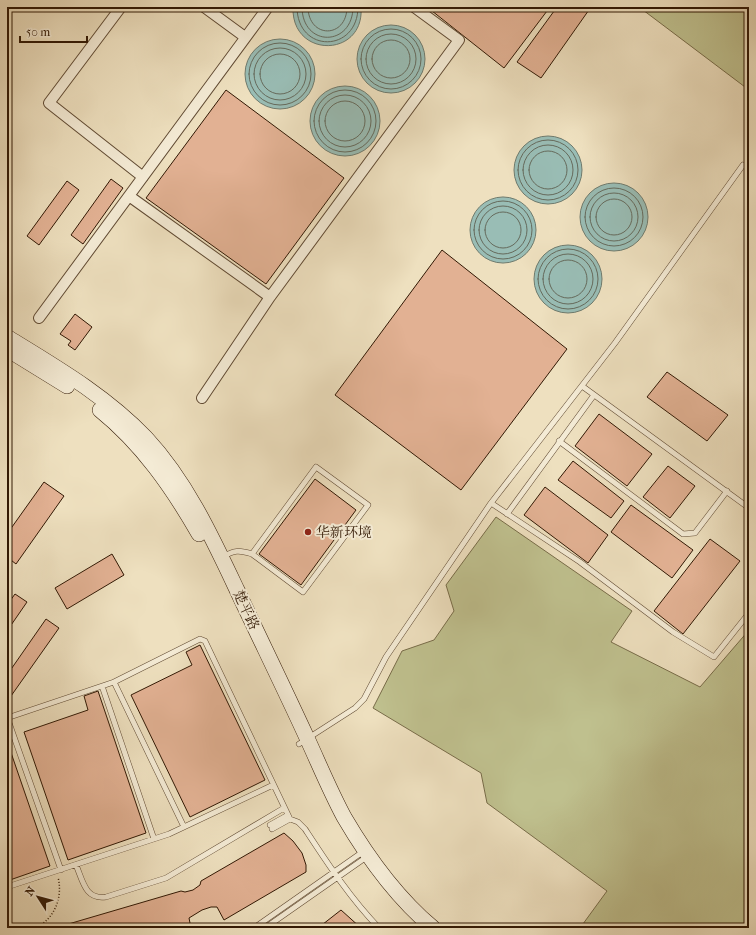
<svg xmlns="http://www.w3.org/2000/svg" width="756" height="935" viewBox="0 0 756 935" font-family="'IM FELL French Canon','Noto Serif SC',serif">
  <rect width="100%" height="100%" fill="#eee0bf"/>
  <filter id="stains"><feTurbulence type="fractalNoise" baseFrequency=".005" numOctaves="4"/><feColorMatrix values="0 0 0 0 .2 0 0 0 0 .09 0 0 0 0 .02 0 0 0 .5 -.17"/></filter>
  <radialGradient id="worn" r=".72"><stop offset=".6" stop-color="#630" stop-opacity="0"/><stop offset="1" stop-color="#630" stop-opacity=".3"/></radialGradient>
  <!-- green -->
  <path fill="#bfc08e" stroke="#786c49" d="M639 7H749V90Z
    M496 517 632 611 611 642 700 687 749 630V928H580L607 891 487 803 481 773 373 708 402 651 434 640 454 611 446 585Z"/>
  <!-- water -->
  <path fill="#99bdb5" stroke="#6f7b6e" d="M293 7H361C365 58 291 59 293 7Z
    M357 59a34 34 0 1 1 68 0a34 34 0 1 1-68 0Z
    M245 74a35 35 0 1 1 70 0a35 35 0 1 1-70 0Z
    M310 121a35 35 0 1 1 70 0a35 35 0 1 1-70 0Z
    M514 170a34 34 0 1 1 68 0a34 34 0 1 1-68 0Z
    M580 217a34 34 0 1 1 68 0a34 34 0 1 1-68 0Z
    M470 230a33 33 0 1 1 66 0a33 33 0 1 1-66 0Z
    M534 279a34 34 0 1 1 68 0a34 34 0 1 1-68 0Z"/>
  <g fill="none" stroke-linecap="round" stroke-linejoin="round">
    <!-- shore -->
    <path stroke="#656a5c" stroke-width="1" d="M297 7C297 54 358 53 358 7
      M302 7C302 48 353 47 353 7
      M308 7C308 39 347 39 347 7
      M361 59a30 30 0 1 1 60 0a30 30 0 1 1-60 0Z
      M366 59a25 25 0 1 1 50 0a25 25 0 1 1-50 0Z
      M372 59a19 19 0 1 1 38 0a19 19 0 1 1-38 0Z
      M249 74a31 31 0 1 1 62 0a31 31 0 1 1-62 0Z
      M254 74a26 26 0 1 1 52 0a26 26 0 1 1-52 0Z
      M260 74a20 20 0 1 1 40 0a20 20 0 1 1-40 0Z
      M314 121a31 31 0 1 1 62 0a31 31 0 1 1-62 0Z
      M319 121a26 26 0 1 1 52 0a26 26 0 1 1-52 0Z
      M325 121a20 20 0 1 1 40 0a20 20 0 1 1-40 0Z
      M518 170a30 30 0 1 1 60 0a30 30 0 1 1-60 0Z
      M523 170a25 25 0 1 1 50 0a25 25 0 1 1-50 0Z
      M529 170a19 19 0 1 1 38 0a19 19 0 1 1-38 0Z
      M585 217a29 29 0 1 1 58 0a29 29 0 1 1-58 0Z
      M590 217a24 24 0 1 1 48 0a24 24 0 1 1-48 0Z
      M596 217a18 18 0 1 1 36 0a18 18 0 1 1-36 0Z
      M474 230a29 29 0 1 1 58 0a29 29 0 1 1-58 0Z
      M479 230a24 24 0 1 1 48 0a24 24 0 1 1-48 0Z
      M485 230a18 18 0 1 1 36 0a18 18 0 1 1-36 0Z
      M538 279a30 30 0 1 1 60 0a30 30 0 1 1-60 0Z
      M543 279a25 25 0 1 1 50 0a25 25 0 1 1-50 0Z
      M549 279a19 19 0 1 1 38 0a19 19 0 1 1-38 0Z"/>
  </g>
  <!-- building -->
  <path fill="#e2b193" stroke="#311804" d="M427 7H550L504 68Z
    M557 7H591L541 78 517 62Z
    M226 90 344 178 266 284 146 198Z
    M111 179 123 188 83 244 71 235Z
    M67 181 79 190 39 245 27 236Z
    M442 250 567 349 461 490 335 395Z
    M75 314 92 327 75 350 68 345 71 341 60 334Z
    M667 372 728 415 707 441 647 397Z
    M599 414 652 454 627 486 575 446Z
    M573 461 624 501 611 518 558 480Z
    M668 466 695 486 670 518 643 497Z
    M315 479 356 510 301 585 259 554Z
    M44 482 64 496 16 564 7 557V534Z
    M545 487 608 535 588 563 524 515Z
    M631 505 693 550 672 578 611 532Z
    M710 539 740 561 683 634 654 611Z
    M112 554 124 575 67 609 55 588Z
    M15 594 27 602 7 631V605Z
    M46 619 59 628 11 696 7 693V675Z
    M200 645 265 780 190 817 131 695 192 665 186 652Z
    M98 691 146 833 68 860 24 732 88 710 84 696Z
    M7 741 50 866 7 881Z
    M284 833 293 841 302 853 306 865V872L224 920 217 907H211L202 910 189 918 191 928H65V925L181 891 185 892 193 890 200 885 201 881Z
    M341 910 361 928H318Z"/>
  <g fill="none" stroke-linecap="round" stroke-linejoin="round">
    <defs>
      <path id="service" d="M582 386 749 508
        M559 441 683 534 695 533 727 491
        M316 467 368 505 303 592 252 554Z
        M491 503 580 562 673 632 714 657 749 613
        M507 514 594 395
        M223 557C234 550 239 550 252 554
        M114 682 184 827
        M102 686 154 839
        M7 717 61 870
        M7 718 114 682 200 639 205 641 290 819 298 822 305 829C328 864 350 898 379 928
        M299 744 355 708 364 699 386 657 491 503 615 343 743 165
        M270 825 288 815
        M272 829 290 819
        M76 865C83 881 85 900 106 897L166 878 284 808
        M7 887 169 834 273 785
        M212 928H227
        M254 928 364 851
        M265 928 368 856"/>
      <path id="minor" d="M121 7 49 103 143 177
        M204 7 245 37
        M129 196 270 297
        M39 318 268 7
        M202 398 270 297 459 40 414 7"/>
      <path id="secondary" d="M7 337C56 367 106 396 146 438 186 481 212 537 237 590 260 639 284 688 307 738 319 764 330 791 344 817 368 858 396 897 433 928
        M7 349 67 386
        M100 410C142 444 172 487 199 534"/>
    </defs>
    <!-- service casing -->
    <use href="#service" stroke="#604a33" stroke-width="6"/>
    <!-- minor casing -->
    <use href="#minor" stroke="#604a33" stroke-width="12"/>
    <!-- secondary casing -->
    <use href="#secondary" stroke="#311804" stroke-width="16"/>
    <!-- path -->
    <path stroke="#311804" stroke-width="1.5" stroke-dasharray="1 2" stroke-linecap="butt" d="M36 928C55 918 63 897 58 877"/>
    <!-- service -->
    <use href="#service" stroke="#f4ebd5" stroke-width="5"/>
    <!-- minor -->
    <use href="#minor" stroke="#f4ebd5" stroke-width="10"/>
    <!-- secondary -->
    <use href="#secondary" stroke="#f4ebd5" stroke-width="15"/>
  </g>
  <!-- markers -->
  <circle fill="#8f2418" stroke="#f4ebd5" stroke-width="1.5" cx="308" cy="532" r="4"/>
  <g text-anchor="middle" dominant-baseline="central" stroke-width="4" stroke-linejoin="round" paint-order="stroke">
    <!-- poi labels -->
    <g font-size="14" fill="#311804" stroke="#f4ebd5" text-anchor="start">
      <text x="316" y="532">华新环境</text>
    </g>
    <!-- street labels -->
    <g font-size="14" fill="#311804" stroke="#f4ebd5">
      <text transform="translate(246 610) rotate(65)">楚平路</text>
    </g>
  </g>
  <!-- margin -->
  <rect width="756" height="935" fill="none" stroke="#eee0bf" stroke-width="24"/>
  <rect x="8" y="8" width="740" height="919" fill="none" stroke="#311804" stroke-width="2"/>
  <rect x="12" y="12" width="732" height="911" fill="none" stroke="#311804"/>
  <!-- north arrow -->
  <g transform="translate(38 897) rotate(306)" stroke="#f4ebd5" stroke-width="3" paint-order="stroke">
  <path d="M0-3L7 15L0 10L-7 15Z" fill="#311804"/>
  <text y="-6" font-size="11" font-weight="bold" text-anchor="middle" fill="#311804">N</text>
  </g>
  <!-- scale -->
  <path d="M20 36v6h67v-6" fill="none" stroke="#311804" stroke-width="2"/>
  <text x="26" y="36" font-size="12" fill="#311804" stroke="#f4ebd5" stroke-width="3" paint-order="stroke">50 m</text>
  <rect width="100%" height="100%" filter="url(#stains)"/>
  <rect width="100%" height="100%" fill="url(#worn)"/>
</svg>
